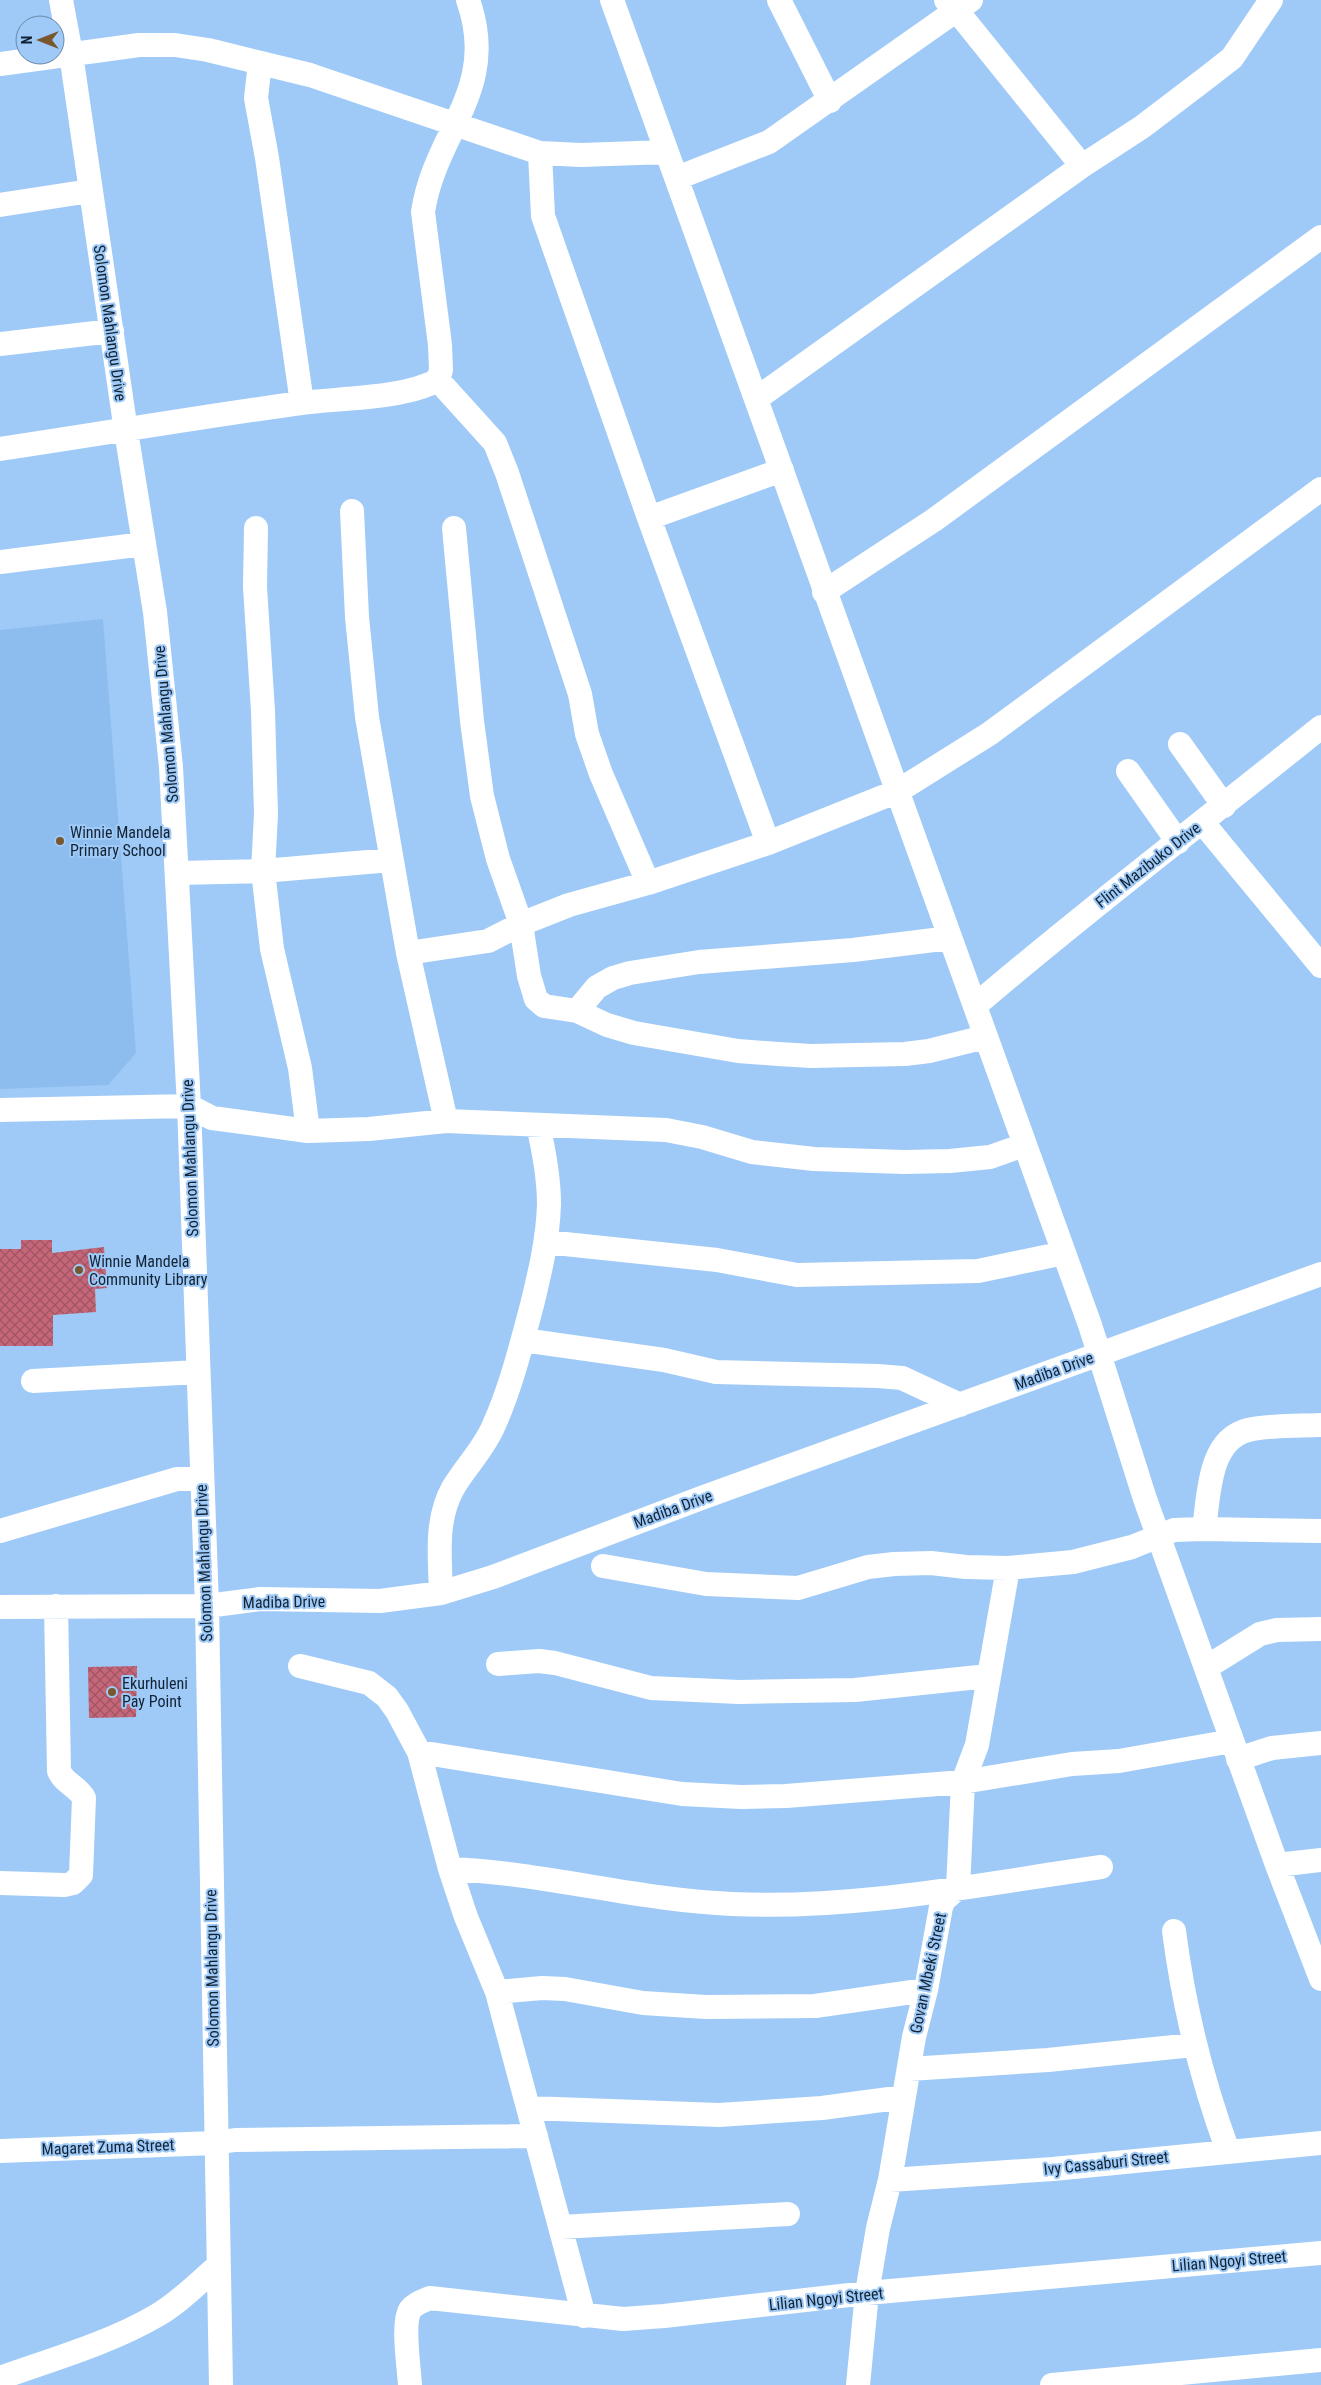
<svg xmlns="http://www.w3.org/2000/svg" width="1321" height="2385" viewBox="0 0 1321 2385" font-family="'Roboto Condensed',sans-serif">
  <defs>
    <pattern id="building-cross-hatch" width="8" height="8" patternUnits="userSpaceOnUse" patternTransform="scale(1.25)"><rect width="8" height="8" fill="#c66779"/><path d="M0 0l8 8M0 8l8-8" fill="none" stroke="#9f5464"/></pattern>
  </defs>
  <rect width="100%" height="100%" fill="#9fcaf7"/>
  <!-- built -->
  <path fill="#8cbdee" d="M103 619 136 1053 108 1085 0 1089V630Z"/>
  <!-- building -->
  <path fill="url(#building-cross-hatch)" d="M21 1240H52V1253L104 1247 107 1288 95 1289 96 1312 53 1315V1346H0V1249H21Z
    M137 1666 136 1717 89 1718 88 1667Z"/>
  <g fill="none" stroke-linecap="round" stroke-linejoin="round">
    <!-- minor -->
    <path stroke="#fff" stroke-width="24" d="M61 0 71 54 126 431 155 612 171 767 189 1106 207 1606 221 2385
      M612 0 1090 1325 1145 1499 1277 1865 1321 1979
      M779 0 830 101
      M946 0 957 11 1082 166
      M260 63 256 98 267 158 302 403
      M0 64 139 45H175L208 50 310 75 540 153 581 155 666 152
      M540 153 543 216 649 518 768 843
      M677 178 769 142 971 0
      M0 205 90 191
      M0 344 112 331
      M438 380 495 443 507 473 580 694 587 734 601 774 648 883
      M756 399 1082 166 1142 127 1209 76 1232 58 1271 0
      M0 449C100 434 200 417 301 403 341 398 403 399 438 380L441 370 440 345 423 212C435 131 500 90 468 0
      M352 511 357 617 367 717 408 953 446 1121
      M649 518 782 470
      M256 528 255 587 263 711 266 814 263 871 272 949 300 1068 308 1131
      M454 528 472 721 482 796 498 859 521 924 529 976 536 999 544 1006 577 1011 607 1025 634 1033 738 1051 778 1054 811 1056 905 1054 929 1051 985 1037
      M0 562 144 544
      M824 592 934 520 1321 237
      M1180 744 1224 806
      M1128 771 1178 842
      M1203 823 1321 966
      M177 873 263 871 391 860
      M408 953 488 941 521 924 569 905 648 883 768 843 898 791 989 734 1321 489
      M976 1005C1088 909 1206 820 1321 727
      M577 1011 597 987 613 978 630 973 699 962 853 950 950 938
      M0 1110 189 1106 212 1118 308 1131 369 1129 446 1121 666 1130 702 1137 752 1152 814 1159 904 1162 950 1161 990 1157 1024 1145
      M546 1242 717 1260 797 1275 978 1271 1064 1253
      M523 1340 664 1360 716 1372 878 1376 902 1378 960 1405
      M33 1381 198 1372
      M1204 1529C1209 1496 1208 1440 1248 1430 1270 1425 1299 1426 1321 1425
      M0 1531 177 1479H202
      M603 1566 706 1584 798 1588 868 1567 894 1564 931 1563 966 1567 1008 1568 1073 1562 1132 1547 1174 1530 1204 1529 1321 1531
      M441 1593C440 1558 435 1520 453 1488 466 1466 484 1449 494 1425 511 1387 521 1346 532 1305 540 1272 548 1239 549 1204 549 1178 544 1151 538 1125
      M0 1607 207 1606 260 1599 380 1601 441 1593 493 1577 704 1497 1321 1274
      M498 1664 539 1661 555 1663 651 1688 739 1692 855 1690 988 1676
      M300 1666 369 1683 387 1697 397 1711 419 1752 450 1869 466 1917 497 1992 584 2316
      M1207 1667 1260 1634 1277 1630 1321 1629
      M419 1752 682 1794 741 1797 786 1796 963 1782 1072 1764 1119 1761 1232 1741
      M1238 1759 1272 1748 1321 1743
      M1277 1865 1321 1860
      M450 1869C545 1873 637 1900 732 1904 854 1910 981 1884 1101 1867
      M0 1883 64 1885 73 1883 81 1875 84 1798C77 1786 64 1783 59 1771L56 1606
      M1174 1931C1184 2008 1201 2078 1228 2151
      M497 1992 542 1988 565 1989 643 2003 706 2007 815 2006 926 1990
      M909 2069 1048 2060 1193 2045
      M529 2108 719 2115 822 2108 904 2097
      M0 2151 215 2143 235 2140 536 2136
      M890 2180 1053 2169 1321 2143
      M561 2227 788 2214
      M0 2378C50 2360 110 2343 156 2316 179 2303 198 2283 218 2266
      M410 2385C409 2367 402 2324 410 2310 415 2303 423 2301 430 2298L623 2319 664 2316 867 2293 1321 2253
      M858 2385 867 2293 878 2228 890 2180 914 2037 926 1990 941 1907 944 1900 958 1888 963 1782 977 1745 1008 1568
      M1052 2385 1321 2360"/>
  </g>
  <!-- markers -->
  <g fill="#79572e" stroke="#9fcaf7" stroke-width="2">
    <circle cx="60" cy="841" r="5"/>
    <circle cx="79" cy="1270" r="5"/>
    <circle cx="112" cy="1692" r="5"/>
  </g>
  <g text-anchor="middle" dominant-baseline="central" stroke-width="4" stroke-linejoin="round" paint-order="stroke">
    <!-- street labels -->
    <g font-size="16" fill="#122334" stroke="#9fcaf7">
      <text transform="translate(110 323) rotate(82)">Solomon Mahlangu Drive</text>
      <text transform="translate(166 724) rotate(-95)">Solomon Mahlangu Drive</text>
      <text transform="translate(1148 865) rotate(-38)">Flint Mazibuko Drive</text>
      <text transform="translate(190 1158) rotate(-92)">Solomon Mahlangu Drive</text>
      <text transform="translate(1054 1371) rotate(-20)">Madiba Drive</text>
      <text transform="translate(673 1509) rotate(-20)">Madiba Drive</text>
      <text transform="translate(204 1563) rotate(-92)">Solomon Mahlangu Drive</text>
      <text transform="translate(284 1602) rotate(-1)">Madiba Drive</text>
      <text transform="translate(212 1968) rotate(-91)">Solomon Mahlangu Drive</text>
      <text transform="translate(928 1973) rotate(-78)">Govan Mbeki Street</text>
      <text transform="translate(108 2147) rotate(-2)">Magaret Zuma Street</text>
      <text transform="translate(1106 2163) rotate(-6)">Ivy Cassaburi Street</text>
      <text transform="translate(1229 2261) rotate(-5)">Lilian Ngoyi Street</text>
      <text transform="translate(826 2299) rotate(-6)">Lilian Ngoyi Street</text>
    </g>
    <!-- poi labels -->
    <g font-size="16" fill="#122334" stroke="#9fcaf7" text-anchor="start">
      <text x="70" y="832">Winnie Mandela<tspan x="70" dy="18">Primary School</tspan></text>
      <text x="89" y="1261">Winnie Mandela<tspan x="89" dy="18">Community Library</tspan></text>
      <text x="122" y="1683">Ekurhuleni<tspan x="122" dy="18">Pay Point</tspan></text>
    </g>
  </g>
  <!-- north arrow -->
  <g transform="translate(40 40) rotate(270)"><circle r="24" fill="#9fcaf7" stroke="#6787a9"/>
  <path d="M0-4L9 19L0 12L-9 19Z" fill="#79572e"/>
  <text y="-8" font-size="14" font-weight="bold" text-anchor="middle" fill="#122334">N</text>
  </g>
</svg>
